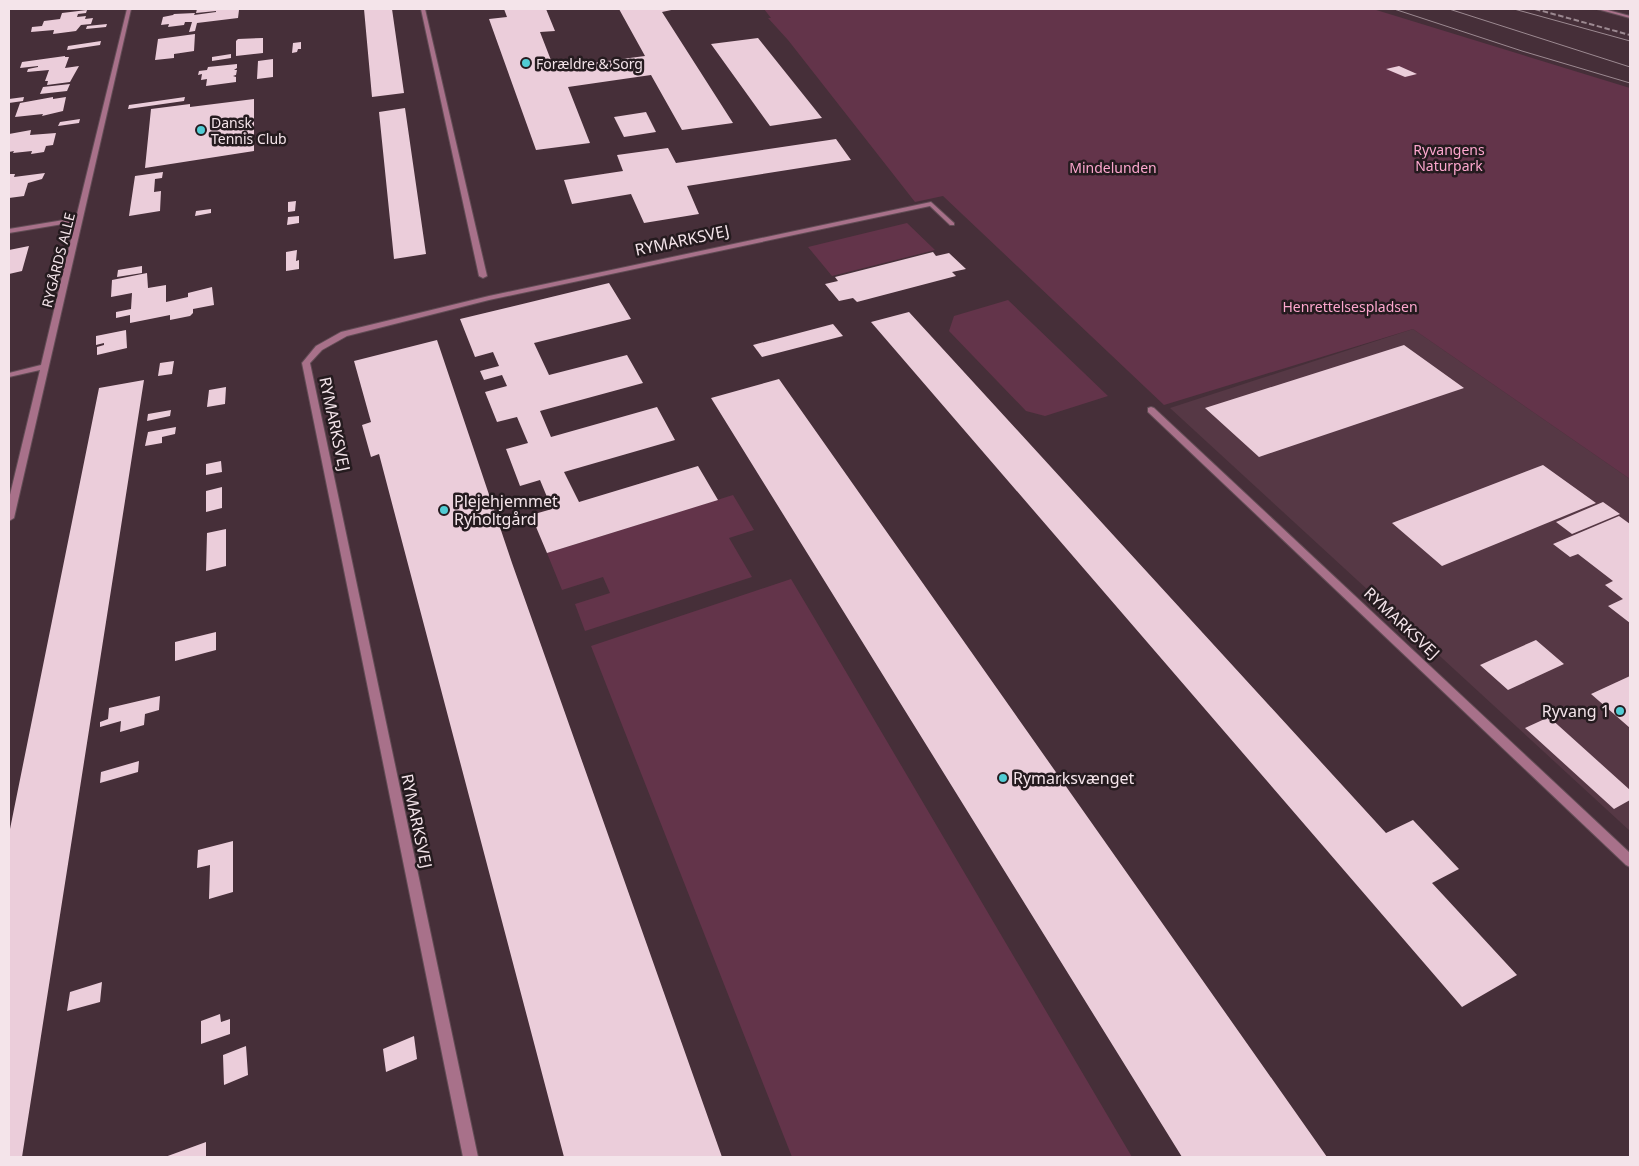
<svg xmlns="http://www.w3.org/2000/svg" width="1639" height="1166" viewBox="0 0 1639 1166" font-family="'Noto Sans',sans-serif">
  <rect width="100%" height="100%" fill="#462f39"/>
  <!-- built -->
  <path fill="#563845" d="M1413 329 1630 479V831L1170 408Z"/>
  <!-- green -->
  <path fill="#63344a" d="M764 9H1373L1630 88V479L1413 329 1164 405 943 196 915 202 788 40 768 18H771Z
    M907 223 935 250 832 276 808 247Z
    M1008 300 1108 396 1045 416 1026 411 949 331 954 316Z
    M733 495 754 530 729 538 752 577 585 631 575 604 610 593 603 577 562 590 547 553Z
    M791 579 816 621 1132 1157H792L591 646Z"/>
  <!-- building -->
  <path fill="#ebcdda" d="M197 9H236L239 10 238 18 197 23 195 31 189 32 192 22H185L184 25 168 27 169 24 161 25 163 17 173 15 174 14 195 13 194 15 216 12V11L196 13Z
    M364 9H392L404 93 372 97Z
    M504 9H546L555 31 540 32 554 68 645 56 619 9H676L662 12 733 123 682 130 651 75 568 87 590 143 536 150 489 19 507 17Z
    M87 10 86 13 78 14 77 17 86 16 85 19 93 18 91 24 81 25 76 31 53 34 54 30 31 32 32 27 42 26 44 21 60 19 62 13Z
    M107 24 106 27 86 29 87 26Z
    M195 34 194 51 174 54V58L155 60 158 39Z
    M263 38V53L236 56V41L238 39Z
    M758 38 822 118 770 126 711 44Z
    M101 41 100 45 67 50 68 46Z
    M301 42V49H298L297 52 292 53 293 43Z
    M231 54V58L212 61V57Z
    M65 56V57H69L65 68 79 66 70 82 47 85 48 81H45L49 70 27 72 28 69 38 67V66L20 68 22 62Z
    M273 59V77L257 79 258 61Z
    M237 64V68L234 70H237L236 75 233 76 236 77V82L206 86 207 79 201 80 202 74 198 75 199 71 207 70 208 67Z
    M1399 66 1417 74 1405 77 1386 69Z
    M70 84 67 91 40 94 43 87Z
    M24 97 23 101 9 103V99Z
    M53 97V99L66 97 63 111 42 116 43 114 15 117 20 103Z
    M185 97 184 101 128 109 129 105Z
    M254 99V151L145 168 151 109 190 104V107Z
    M405 108 426 254 394 259 379 112Z
    M646 112 656 132 624 137 614 117Z
    M80 119 79 123 58 126 60 122Z
    M31 130 30 135 56 133 53 145 46 146 44 152 31 154 32 151 13 153 14 151 9 152V134Z
    M836 139 851 160 687 186 699 214 644 223 631 194 572 204 564 180 623 171 617 155 668 148 676 163Z
    M163 172 162 178 155 179 154 192 161 191 160 211 129 216 135 176Z
    M45 173 42 179 28 183 24 196 9 198V174H15L14 177Z
    M296 201 295 211 288 212V202Z
    M211 209V213L195 216 196 211Z
    M299 216V223L287 225 288 217Z
    M29 246 22 271 9 274V250Z
    M297 250 296 261 299 260V269L286 271V252Z
    M933 252 936 256 949 253 966 269 952 272 956 276 857 302 853 298 839 301 825 284 838 281 835 277Z
    M142 266V273L117 277 118 270Z
    M147 273 148 288 166 285V302L188 297V293L212 287 214 305 193 309V313L190 316 170 320V315L130 323V315L116 318V312L131 309 132 293 111 297 112 280Z
    M609 283 631 319 534 343 549 375 627 355 643 383 540 411 551 437 657 407 675 440 564 472 579 502 698 466 718 500 547 553 531 515 552 509 540 480 520 486 506 449 528 443 517 417 497 422 485 392 507 386 502 375 484 380 480 371 499 366 493 352 475 357 460 319Z
    M909 312 1386 833 1413 820 1459 869 1432 883 1517 975 1462 1007 871 322Z
    M833 324 843 336 762 357 753 345Z
    M126 330 127 348 97 355V347L104 345V343L96 345V336Z
    M437 340 512 563 722 1157H564L379 454 371 457 362 425 371 422 354 361Z
    M1404 345 1464 388 1259 457 1205 408Z
    M174 361 172 374 158 376 160 363Z
    M779 379 1327 1157H1182L711 398Z
    M144 380 22 1157H9V834L99 388Z
    M226 387 225 404 207 407 209 390Z
    M171 410 170 416 147 421 148 414Z
    M176 427 175 434 162 437V443L145 446 148 432Z
    M221 461 222 472 206 475V464Z
    M1543 465 1596 503 1442 566 1392 523Z
    M222 487V508L206 512V491Z
    M1603 502 1620 514 1572 534 1556 522Z
    M1619 516 1630 524V623L1608 606 1623 599 1605 585 1613 581 1578 554 1570 557 1553 544Z
    M226 529V566L206 571 207 533Z
    M216 632V650L175 661V642Z
    M1536 640 1564 664 1508 690 1480 665Z
    M1630 676V728L1591 694Z
    M160 696 159 710 145 714 144 725 120 732 121 721 100 727V722L108 719 109 708Z
    M1549 717 1630 790V800L1614 809 1525 728Z
    M139 761 138 772 100 783 101 772Z
    M233 841V892L209 899 210 865 197 868 198 850Z
    M102 982 100 1002 67 1011 70 992Z
    M220 1014 221 1022 230 1019V1034L201 1044V1021Z
    M414 1036 417 1059 386 1072 383 1049Z
    M246 1046 248 1075 224 1085 223 1055Z
    M206 1142V1157H165Z"/>
  <g fill="none" stroke-linecap="round" stroke-linejoin="round">
    <defs>
      <path id="minor" d="M127 9H131L14 518 9 521V499L40 370 9 377V373L41 365 75 222 9 233V229L76 218Z
        M421 9H425L487 276 483 278 479 276Z
        M931 202 954 223V225H950L930 206 489 300 347 336 322 350 310 363 478 1157H463L302 363 316 346 341 332 489 296Z
        M1151 407 1154 408 1630 853V867L1626 865 1148 412V408Z"/>
      <path id="tertiary" d="M1597 9H1604L1630 16V18Z"/>
    </defs>
    <!-- minor casing -->
    <use href="#minor" stroke="#624c55" stroke-width="2"/>
    <!-- tertiary casing -->
    <use href="#tertiary" stroke="#624c55" stroke-width="2"/>
    <!-- minor -->
    <use href="#minor" fill="#a8718a" fill-rule="evenodd"/>
    <!-- tertiary -->
    <use href="#tertiary" fill="#a8718a" fill-rule="evenodd"/>
    <!-- tram -->
    <path stroke="#9c8991" stroke-width="1" d="M1394 9 1522 51 1630 83
      M1449 9 1630 67
      M1514 9 1630 41"/>
    <!-- rail -->
    <path stroke="#9c8991" stroke-width="2" stroke-dasharray="5.5 2.5" stroke-linecap="butt" d="M1535 9 1630 35"/>
  </g>
  <!-- markers -->
  <g fill="#51ccd4" stroke="#251b1f" stroke-width="2">
    <circle cx="526" cy="63" r="5"/>
    <circle cx="201" cy="130" r="5"/>
    <circle cx="444" cy="510" r="5"/>
    <circle cx="1620" cy="711" r="5"/>
    <circle cx="1003" cy="778" r="5"/>
  </g>
  <g text-anchor="middle" dominant-baseline="central" stroke-width="5" stroke-linejoin="round" paint-order="stroke">
    <!-- far-poi labels -->
    <g font-size="14" fill="#f4e4ea" stroke="#251b1f" text-anchor="start">
      <text x="536" y="63">Forældre &amp; Sorg</text>
      <text x="211" y="122">Dansk<tspan x="211" dy="16">Tennis Club</tspan></text>
    </g>
    <!-- far-park labels -->
    <g font-size="14" fill="#fda7ce" stroke="#251b1f">
      <text x="1449" y="149">Ryvangens<tspan x="1449" dy="16">Naturpark</tspan></text>
      <text x="1113" y="167">Mindelunden</text>
      <text x="1350" y="306">Henrettelsespladsen</text>
    </g>
    <!-- far-street labels -->
    <g font-size="14" fill="#f4e4ea" stroke="#251b1f">
      <text transform="translate(58 260) rotate(-76)">RYGÅRDS ALLE</text>
    </g>
    <!-- street labels -->
    <g font-size="16" fill="#f4e4ea" stroke="#251b1f">
      <text transform="translate(682 240) rotate(-12)">RYMARKSVEJ</text>
      <text transform="translate(335 424) rotate(78)">RYMARKSVEJ</text>
      <text transform="translate(1402 623) rotate(43)">RYMARKSVEJ</text>
      <text transform="translate(417 821) rotate(78)">RYMARKSVEJ</text>
    </g>
    <!-- poi labels -->
    <g font-size="16" fill="#f4e4ea" stroke="#251b1f" text-anchor="start">
      <text x="454" y="501">Plejehjemmet<tspan x="454" dy="18">Ryholtgård</tspan></text>
      <text x="1610" y="711" text-anchor="end">Ryvang 1</text>
      <text x="1013" y="778">Rymarksvænget</text>
    </g>
  </g>
  <!-- border -->
  <rect width="1639" height="1166" fill="none" stroke="#f4e4ea" stroke-width="20"/>
</svg>
